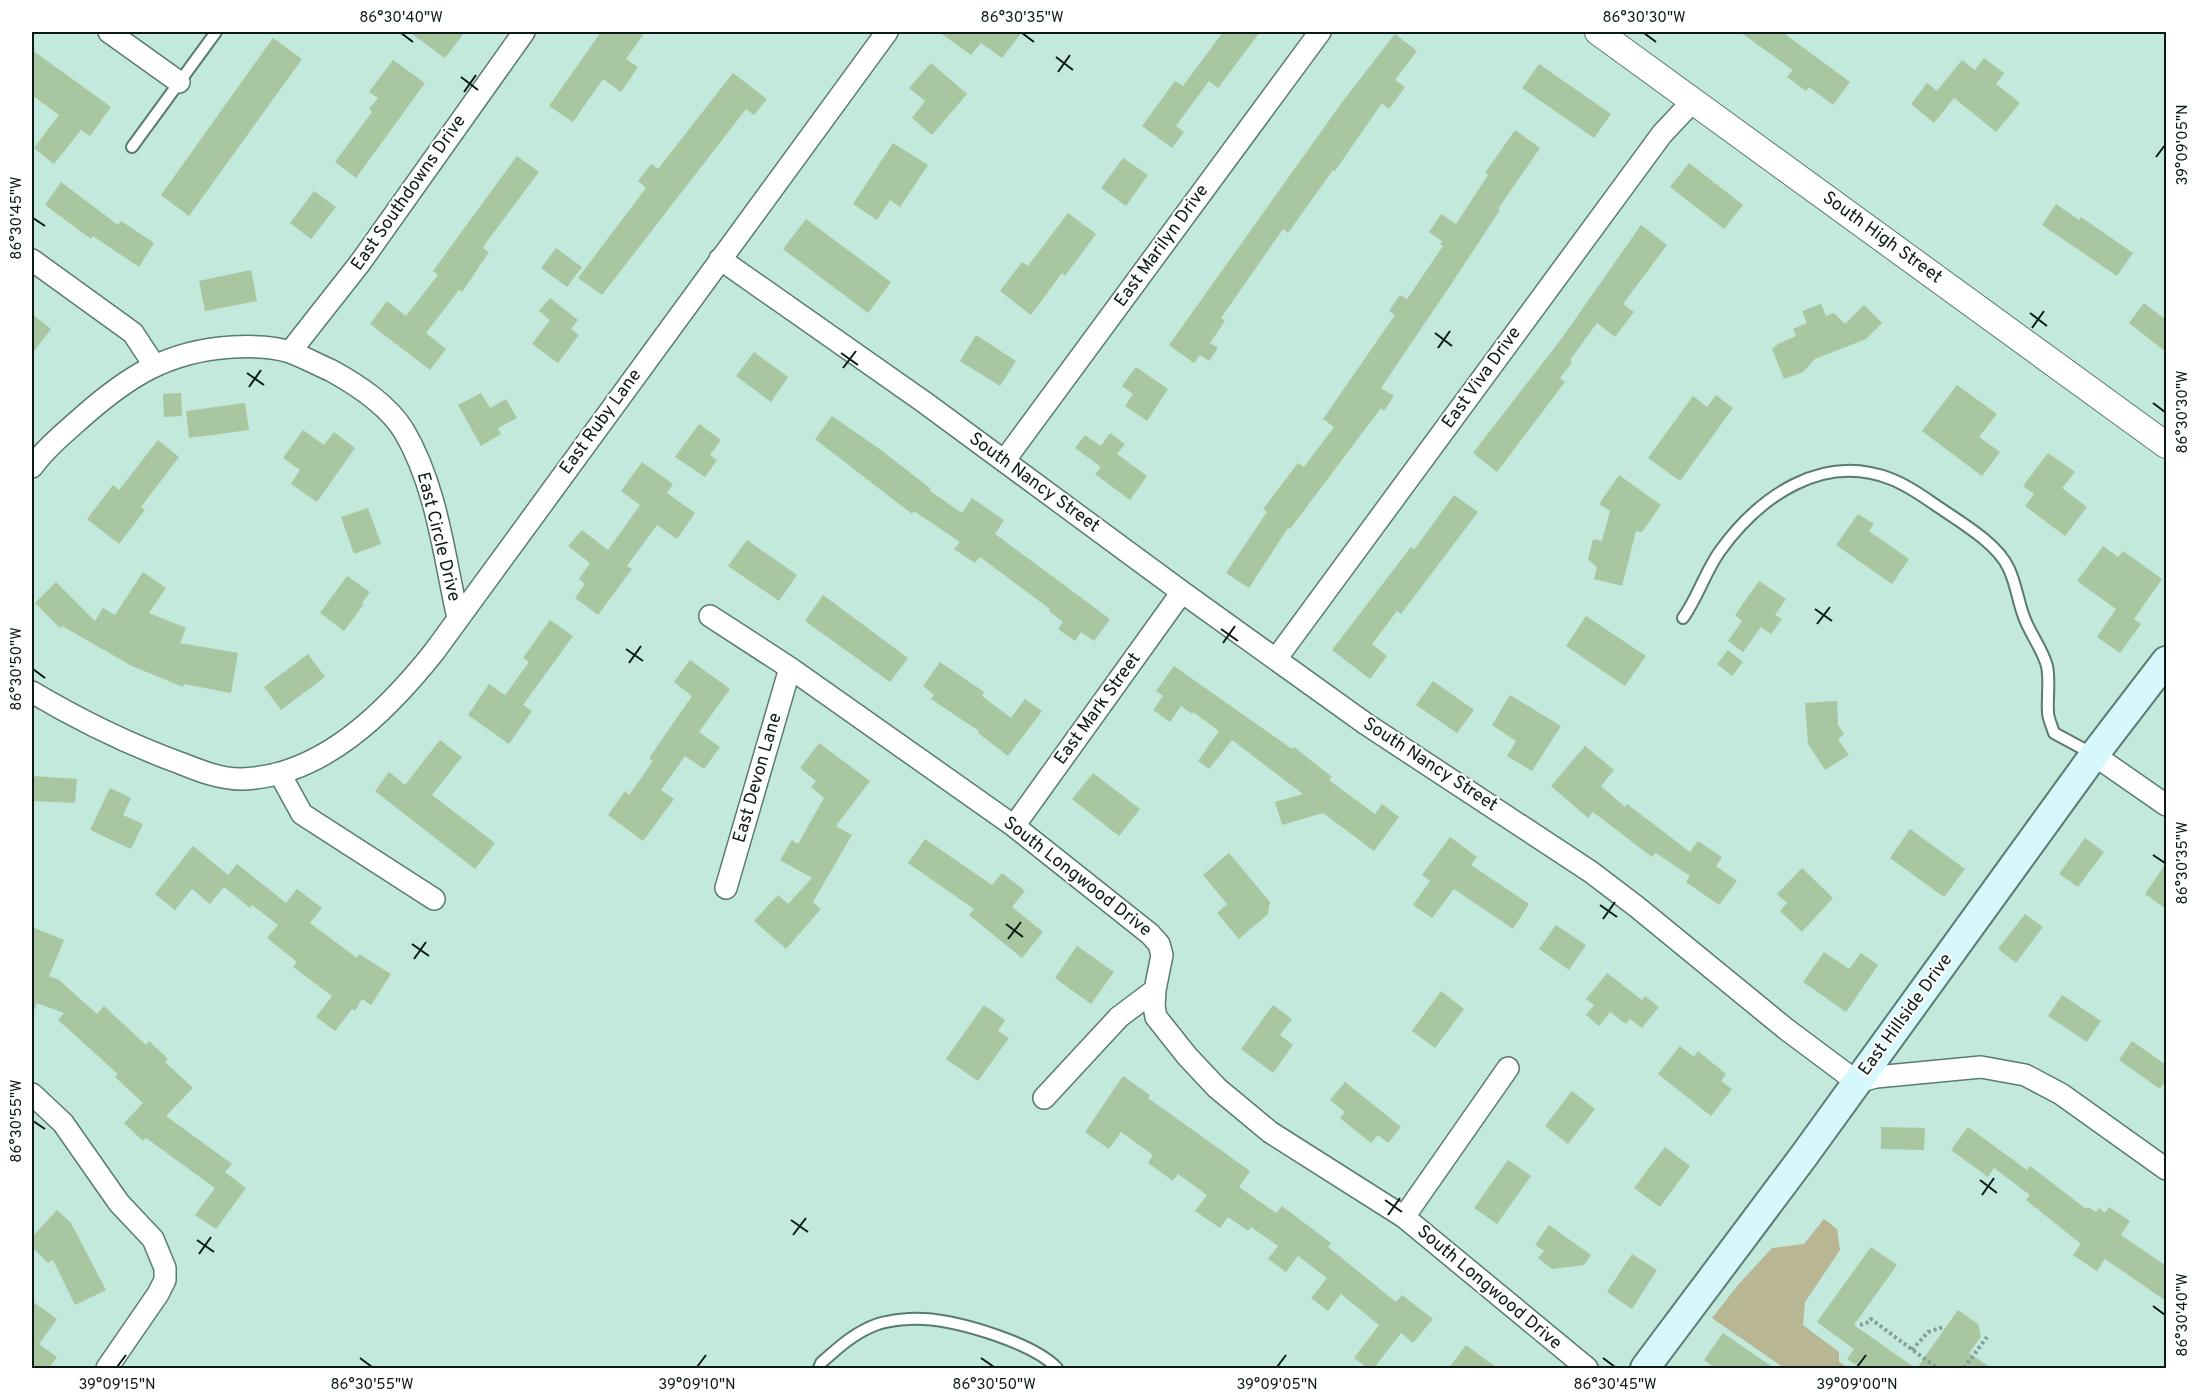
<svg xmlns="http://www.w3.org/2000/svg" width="2198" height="1400" viewBox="0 0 2198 1400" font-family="Overpass,sans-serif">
  <rect width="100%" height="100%" fill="#c3e8dc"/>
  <!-- green -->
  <path fill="#b8b693" d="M1824 1219 1837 1229 1840 1250 1805 1302 1803 1325 1839 1352V1362L1849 1368H1784L1712 1318 1738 1285 1772 1248 1804 1244Z"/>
  <!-- building -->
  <path fill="#a8c69f" d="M409 32H465L445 58Z
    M601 32H645L626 59 638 67 621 92 603 79 573 122 549 106Z
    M939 32H1022L1002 58 981 43 971 55Z
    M1223 32H1260L1218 88 1209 81 1176 126 1184 132 1172 148 1142 126 1175 81 1183 86Z
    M1740 32H1782L1850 82 1833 105 1809 87 1806 91 1787 77 1793 70Z
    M1395 34 1417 51 1395 80 1405 87 1389 109 1382 103 1335 171 1333 170 1288 233 1283 229 1221 318 1225 321 1210 343 1218 348 1209 361 1200 355 1194 363 1169 345 1343 101Z
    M273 38 302 59 189 216 161 195Z
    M32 50 111 107 90 136 81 130 54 164 34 148 59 115 32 95Z
    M1984 58 2004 73 1996 84 2020 103 1996 132 1954 98 1934 123 1911 104 1927 83 1937 91 1962 60 1975 70Z
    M393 60 425 83 356 178 335 162 372 112 369 109 378 98 369 92Z
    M931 63 967 94 932 135 912 118 925 101 909 88Z
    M1539 64 1611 114 1594 138 1522 88Z
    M733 73 767 99 754 115 746 109 602 295 578 278 646 188 638 181 651 164 658 169Z
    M1515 130 1540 148 1498 209 1500 210 1454 280 1381 388 1394 396 1384 411 1381 408 1290 529 1288 528 1249 588 1226 573 1267 512 1263 509 1298 463 1304 467 1334 427 1323 419 1395 315 1389 311 1400 295 1407 299 1443 246 1440 244 1442 241 1429 232 1441 214 1456 224 1488 175 1485 173Z
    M893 143 928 165 900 207 890 200 877 220 853 204Z
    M517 156 539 172 488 240 483 248 489 252 462 292 459 290 426 333 446 349 430 370 370 324 387 301 406 316 438 275 433 271Z
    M1123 158 1148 175 1126 206 1101 188Z
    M1689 163 1743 205 1724 229 1670 187Z
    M61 182 118 225 121 221 154 243 139 267 93 236 91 239 45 205Z
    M314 191 336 207 311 239 290 223Z
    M2056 204 2079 220 2081 217 2133 253 2117 276 2042 225Z
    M1068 213 1096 234 1065 276 1062 273 1031 315 1000 291 1022 262 1028 266Z
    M806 219 891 282 868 313 783 249Z
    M1641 225 1667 245 1623 304 1634 312 1615 337 1597 323 1570 360 1572 362 1560 378 1565 382 1497 472 1473 453 1562 338Z
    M556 248 582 267 567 287 541 268Z
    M251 270 257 301 205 311 199 281Z
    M550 298 578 320 571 329 579 335 558 363 532 344 550 320 539 311Z
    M2144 303 2166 320V352L2129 323Z
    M1821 304 1826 316 1834 313 1845 324 1864 305 1882 323 1866 339 1815 359 1803 372 1784 379 1772 349 1778 344 1796 336 1793 329 1807 323 1802 311Z
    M32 314 51 329 32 354Z
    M976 335 1016 361 1000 386 960 361Z
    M754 352 788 377 771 402 736 376Z
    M1136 367 1168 389 1147 421 1125 406 1133 394 1122 386Z
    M1957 385 1997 414 1979 437 2000 452 1982 476 1922 431Z
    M181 393 182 416 164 417 163 394Z
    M481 393 490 408 506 399 517 418 498 428 501 434 481 446 458 405Z
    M1716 395 1733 408 1680 481 1648 458 1693 396 1707 407Z
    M245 403 249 430 189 438 186 411Z
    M832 416 881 450 931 489 930 491 962 513 972 498 1004 520 995 534 1110 619 1094 641 1081 632 1075 641 1058 629 1063 622 1049 611 1050 609 980 557 975 563 954 549 960 542 914 511 912 514 815 439Z
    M699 424 721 440 710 455 717 460 705 477 675 457Z
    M303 430 324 445 334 432 355 448 317 502 291 484 300 470 283 458Z
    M1110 433 1125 444 1117 454 1147 476 1130 500 1095 474 1101 467 1075 448 1085 435 1101 446Z
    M158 440 179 457 141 507 145 510 119 544 87 519 113 485 119 490Z
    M2048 453 2075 472 2062 488 2087 507 2065 536 2025 506 2034 494 2023 486Z
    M642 462 673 484 667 493 695 513 677 539 657 525 627 566 632 569 598 615 575 598 585 584 579 579 590 563 568 546 582 530 608 550 640 505 621 491Z
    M1619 475 1661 505 1642 532 1636 531 1622 586 1594 579 1597 567 1588 560 1593 539 1602 541 1610 511 1599 504Z
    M1454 495 1478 512 1401 614 1397 611 1372 644 1387 656 1370 679 1332 650 1411 547 1414 550Z
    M368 508 381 544 354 554 341 517Z
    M1858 514 1874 524 1869 531 1909 559 1892 584 1836 545Z
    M747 540 797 575 779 601 728 566Z
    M2103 546 2118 557 2123 551 2162 579 2134 619 2141 624 2120 653 2097 637 2116 609 2077 581Z
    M143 572 166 588 149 613 186 628 180 643 238 653 231 693 184 684 183 687 132 666 62 626 60 628 35 603 56 582 95 621 103 608 115 615Z
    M347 576 370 592 362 603 364 604 344 631 320 613Z
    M1759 581 1786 599 1775 615 1782 619 1771 634 1761 627 1743 652 1728 641 1742 621 1735 615Z
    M823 595 908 658 890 682 805 621Z
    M1586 616 1646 656 1625 686 1566 646Z
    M550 620 573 636 523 705 532 711 509 744 468 715 489 684 505 695 529 662 523 658Z
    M1728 650 1743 662 1732 676 1717 664Z
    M308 654 325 677 281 710 264 687Z
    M690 660 730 689 699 732 720 747 704 769 685 756 661 790 674 799 643 841 608 815 625 791 629 795 653 761 649 758 692 696 674 682Z
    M940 662 984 692 982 696 1011 718 1025 699 1042 711 1008 756 978 733 979 731 931 699 934 695 923 686Z
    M1174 666 1292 749 1294 747 1332 777 1329 780 1375 814 1382 804 1399 817 1374 851 1323 813 1282 825 1275 802 1303 794 1232 740 1209 769 1198 761 1219 731 1193 712 1192 714 1181 706 1170 722 1153 710 1163 696 1156 691Z
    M1433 681 1474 710 1457 733 1416 705Z
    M1510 695 1561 726 1532 771 1507 756 1516 741 1492 725Z
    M1837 701 1838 725 1844 734 1838 739 1849 755 1825 770 1808 744 1805 703Z
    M440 740 462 757 432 795 495 843 475 869 375 791 389 772 405 785Z
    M819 743 870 781 836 826 852 835 813 902 821 909 786 949 754 921 778 895 788 904 812 878 780 860 792 840 798 844 824 798 811 787 816 781 800 768Z
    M1585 746 1614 770 1601 786 1625 807 1627 804 1690 852 1698 841 1722 857 1716 866 1737 881 1719 905 1686 882 1690 876 1656 853 1652 857 1593 812 1588 818 1551 786Z
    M1093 773 1140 809 1119 836 1072 799Z
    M32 776 77 779 75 803 32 801Z
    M110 788 131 798 123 815 143 824 131 849 90 830Z
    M1910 829 1965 869 1944 897 1890 858Z
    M1450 837 1477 857 1471 865 1529 904 1513 929 1454 889 1432 918 1413 905 1430 881 1422 875Z
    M2085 838 2104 852 2078 887 2059 874Z
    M925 839 992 885 1002 873 1025 891 1012 907 1043 932 1022 958 969 915 974 909 908 863Z
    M193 846 228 875 237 864 286 903 297 889 322 908 310 923 357 958 359 954 391 974 371 1005 362 999 355 1011 352 1009 335 1031 316 1017 332 996 293 967 297 962 267 938 278 925 252 905 250 908 224 887 210 904 192 889 175 910 155 894Z
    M1229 853 1270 902 1268 914 1239 939 1217 913 1227 904 1203 875Z
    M2166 863V909L2145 894Z
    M1802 868 1833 898 1802 932 1780 911 1787 903 1777 894Z
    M2025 914 2043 927 2016 963 1998 949Z
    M1556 925 1586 945 1569 970 1539 949Z
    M32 927 64 940 49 976 59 980 97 1014 104 1006 146 1045 149 1041 168 1059 165 1062 193 1088 166 1116 232 1164 225 1172 246 1188 216 1229 195 1215 215 1188 146 1138 143 1141 124 1123 143 1103 115 1077 118 1074 58 1020 64 1013 37 1003 32 1016Z
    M1077 946 1114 972 1091 1004 1055 978Z
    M1824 952 1849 969 1861 953 1878 965 1846 1012 1803 982Z
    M1607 973 1642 1000 1645 996 1659 1007 1642 1028 1630 1019 1626 1024 1610 1012 1599 1026 1586 1015 1594 1005 1586 999Z
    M1441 991 1464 1009 1435 1048 1412 1031Z
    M2062 995 2101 1021 2087 1042 2048 1016Z
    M984 1005 1005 1020 998 1031 1009 1038 978 1081 946 1059Z
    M1273 1005 1292 1019 1280 1035 1293 1045 1273 1073 1241 1049Z
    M2132 1041 2166 1065V1080L2160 1089 2119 1060Z
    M1680 1046 1694 1057 1698 1051 1726 1074 1721 1081 1732 1089 1711 1116 1658 1074Z
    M1123 1076 1150 1095 1148 1098 1250 1171 1239 1187 1276 1213 1282 1206 1331 1243 1328 1247 1396 1302 1402 1295 1433 1319 1413 1343 1401 1333 1374 1368H1368L1354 1358 1379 1325 1341 1294 1328 1311 1311 1298 1327 1278 1298 1256 1286 1272 1268 1259 1278 1246 1251 1227 1248 1231 1228 1217 1220 1228 1195 1211 1207 1195 1178 1174 1173 1181 1148 1163 1153 1155 1121 1132 1109 1149 1085 1132Z
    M1345 1082 1401 1127 1388 1143 1378 1135 1371 1143 1340 1118 1345 1112 1330 1100Z
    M1572 1091 1595 1109 1568 1144 1545 1126Z
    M1881 1127 1925 1128 1924 1150 1881 1149Z
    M1968 1127 2027 1170 2030 1166 2086 1209 2088 1207 2096 1212 2099 1208 2105 1213 2109 1207 2130 1221 2121 1235 2166 1266V1301L2105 1259 2097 1271 2073 1255 2081 1244 2026 1200 2030 1195 1994 1168 1988 1177 1951 1150Z
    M1665 1147 1690 1166 1660 1207 1634 1188Z
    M1508 1160 1531 1176 1497 1224 1474 1208Z
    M57 1210 71 1223 106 1290 75 1305 53 1260 48 1263 32 1247V1237Z
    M1549 1225 1591 1255 1584 1265 1552 1269 1538 1258 1544 1251 1535 1245Z
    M1871 1247 1897 1265 1854 1325 1915 1368H1861L1847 1359 1854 1349 1817 1322Z
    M1632 1254 1657 1270 1632 1309 1607 1292Z
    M32 1301 57 1319 39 1344 57 1357 49 1368H32Z
    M1958 1310 1978 1324 1981 1337 1969 1353 1991 1368H1917Z
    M1723 1333 1774 1368H1715L1704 1360Z
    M1466 1345 1497 1368H1449Z"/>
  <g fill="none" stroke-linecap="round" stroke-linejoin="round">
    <defs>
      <path id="service" d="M132 147 216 32
        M1683 618C1698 597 1705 572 1720 551 1759 497 1822 452 1891 479 1907 485 1921 495 1934 504 1957 520 1998 543 2009 569 2016 584 2018 601 2024 617 2030 634 2042 648 2047 666 2050 681 2047 697 2048 712 2048 719 2052 726 2054 733L2093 754
        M819 1368 821 1363C839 1347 855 1332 878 1324 891 1320 911 1318 924 1319 960 1321 1033 1343 1057 1368"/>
      <path id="minor" d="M109 32 179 82
        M720 259 924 402 1182 592 1366 724 1591 872 1637 907 1786 1029 1857 1082 1876 1077 1981 1067 2025 1075 2061 1094 2166 1169
        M32 260 133 333 154 365
        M290 352 360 263 524 32
        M1004 461 1320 32
        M32 467C45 449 63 434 80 419 127 377 167 351 232 347 251 346 272 346 290 352 304 357 318 365 332 371 359 386 388 405 404 431 437 487 444 556 458 618
        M710 616 790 668 1014 826 1150 934 1159 944 1162 955 1155 990 1154 1006 1156 1017 1187 1056 1217 1088 1270 1132 1404 1217 1587 1368
        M1276 659 1662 134 1693 101
        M32 692C79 720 128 744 180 763 200 771 220 779 241 779 322 777 387 711 434 652L887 32
        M2094 755 2166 805
        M280 774 302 814 434 899
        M1014 826 1182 592
        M726 888 790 668
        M32 1094 63 1123 119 1203 153 1239 165 1268V1280L158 1294 107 1368
        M1044 1098 1119 1017 1155 990
        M1404 1217 1508 1068"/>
      <path id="tertiary" d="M1598 32 2166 445"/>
      <path id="secondary" d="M1645 1368 1803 1157 2094 755 2166 661"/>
    </defs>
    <!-- service casing -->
    <use href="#service" stroke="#597b70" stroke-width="14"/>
    <!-- minor casing -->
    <use href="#minor" stroke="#597b70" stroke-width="24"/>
    <!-- tertiary casing -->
    <use href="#tertiary" stroke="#597b70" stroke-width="28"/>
    <!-- secondary casing -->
    <use href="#secondary" stroke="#597b70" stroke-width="32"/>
    <!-- path -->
    <path stroke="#83a096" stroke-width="4" stroke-dasharray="3 3" stroke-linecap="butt" d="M1860 1325 1869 1322 1871 1319 1937 1368
      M1912 1350 1928 1332 1943 1327
      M1964 1368 1987 1337"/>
    <!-- service -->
    <use href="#service" stroke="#fff" stroke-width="10"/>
    <!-- minor -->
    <use href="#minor" stroke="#fff" stroke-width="21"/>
    <!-- tertiary -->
    <use href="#tertiary" stroke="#fff" stroke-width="26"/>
    <!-- secondary -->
    <use href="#secondary" stroke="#d6f8fd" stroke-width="28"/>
  </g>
  <!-- ticks -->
  <path fill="none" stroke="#0c1a16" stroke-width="2" d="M401 33 413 42M1022 33 1034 42M1644 33 1656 42M1056 57 1073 70M1058 72 1070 55M461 77 478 90M464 92 476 75M2156 157 2165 145M33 218 45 226M2030 313 2047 326M2032 328 2044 311M1435 333 1452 346M1438 348 1450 331M841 353 858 365M843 368 856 351M247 373 264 385M249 387 261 370M2153 403 2165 412M1815 609 1832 621M1817 624 1830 607M1221 629 1238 641M1223 643 1235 626M626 649 643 661M629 663 641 646M33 669 45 678M2153 855 2165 863M1600 905 1617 917M1603 919 1615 902M1006 924 1023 937M1008 939 1021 922M412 944 429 956M414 959 426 942M33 1121 45 1129M1980 1180 1997 1193M1982 1195 1994 1178M1385 1200 1402 1212M1388 1215 1400 1198M791 1220 808 1232M793 1235 806 1218M197 1240 214 1252M199 1254 211 1237M2153 1306 2165 1315M360 1358 372 1367M981 1358 994 1367M1603 1358 1615 1367M117 1367 126 1355M697 1367 706 1355M1277 1367 1286 1355M1857 1367 1866 1355"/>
  <g text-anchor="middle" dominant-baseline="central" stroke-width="4.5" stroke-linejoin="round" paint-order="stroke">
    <!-- street labels -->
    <g font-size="18" fill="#0c1a16" stroke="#fff">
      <text transform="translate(409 193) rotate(-55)">East Southdowns Drive</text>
      <text transform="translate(1882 238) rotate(36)">South High Street</text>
      <text transform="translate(1162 246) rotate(-54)">East Marilyn Drive</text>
      <text transform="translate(1482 378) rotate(-54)">East Viva Drive</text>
      <text transform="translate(601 422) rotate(-54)">East Ruby Lane</text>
      <text transform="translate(1034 483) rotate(36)">South Nancy Street</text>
      <text transform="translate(438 537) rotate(76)">East Circle Drive</text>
      <text transform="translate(1098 709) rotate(-54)">East Mark Street</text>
      <text transform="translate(1430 765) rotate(33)">South Nancy Street</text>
      <text transform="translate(758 778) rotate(-74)">East Devon Lane</text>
      <text transform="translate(1077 877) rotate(38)">South Longwood Drive</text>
      <text transform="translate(1906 1015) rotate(-54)">East Hillside Drive</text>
      <text transform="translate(1489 1288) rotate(40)">South Longwood Drive</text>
    </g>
  </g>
  <!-- border -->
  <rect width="2198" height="1400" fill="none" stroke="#ffffff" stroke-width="66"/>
  <rect x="33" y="33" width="2132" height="1334" fill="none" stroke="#0c1a16" stroke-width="2"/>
  <g font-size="15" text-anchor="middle" fill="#0c1a16">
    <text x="401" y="22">86°30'40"W</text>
    <text x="1022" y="22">86°30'35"W</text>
    <text x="1644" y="22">86°30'30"W</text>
    <text transform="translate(2182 145) rotate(-90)" y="5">39°09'05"N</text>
    <text transform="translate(16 218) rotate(-90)" y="5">86°30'45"W</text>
    <text transform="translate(2182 412) rotate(-90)" y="5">86°30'30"W</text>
    <text transform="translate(16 669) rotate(-90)" y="5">86°30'50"W</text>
    <text transform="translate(2182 863) rotate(-90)" y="5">86°30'35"W</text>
    <text transform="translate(16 1121) rotate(-90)" y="5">86°30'55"W</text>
    <text transform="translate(2182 1315) rotate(-90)" y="5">86°30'40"W</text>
    <text x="117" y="1389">39°09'15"N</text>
    <text x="372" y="1389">86°30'55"W</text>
    <text x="697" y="1389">39°09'10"N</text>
    <text x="994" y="1389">86°30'50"W</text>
    <text x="1277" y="1389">39°09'05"N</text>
    <text x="1615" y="1389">86°30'45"W</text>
    <text x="1857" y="1389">39°09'00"N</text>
  </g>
</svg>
